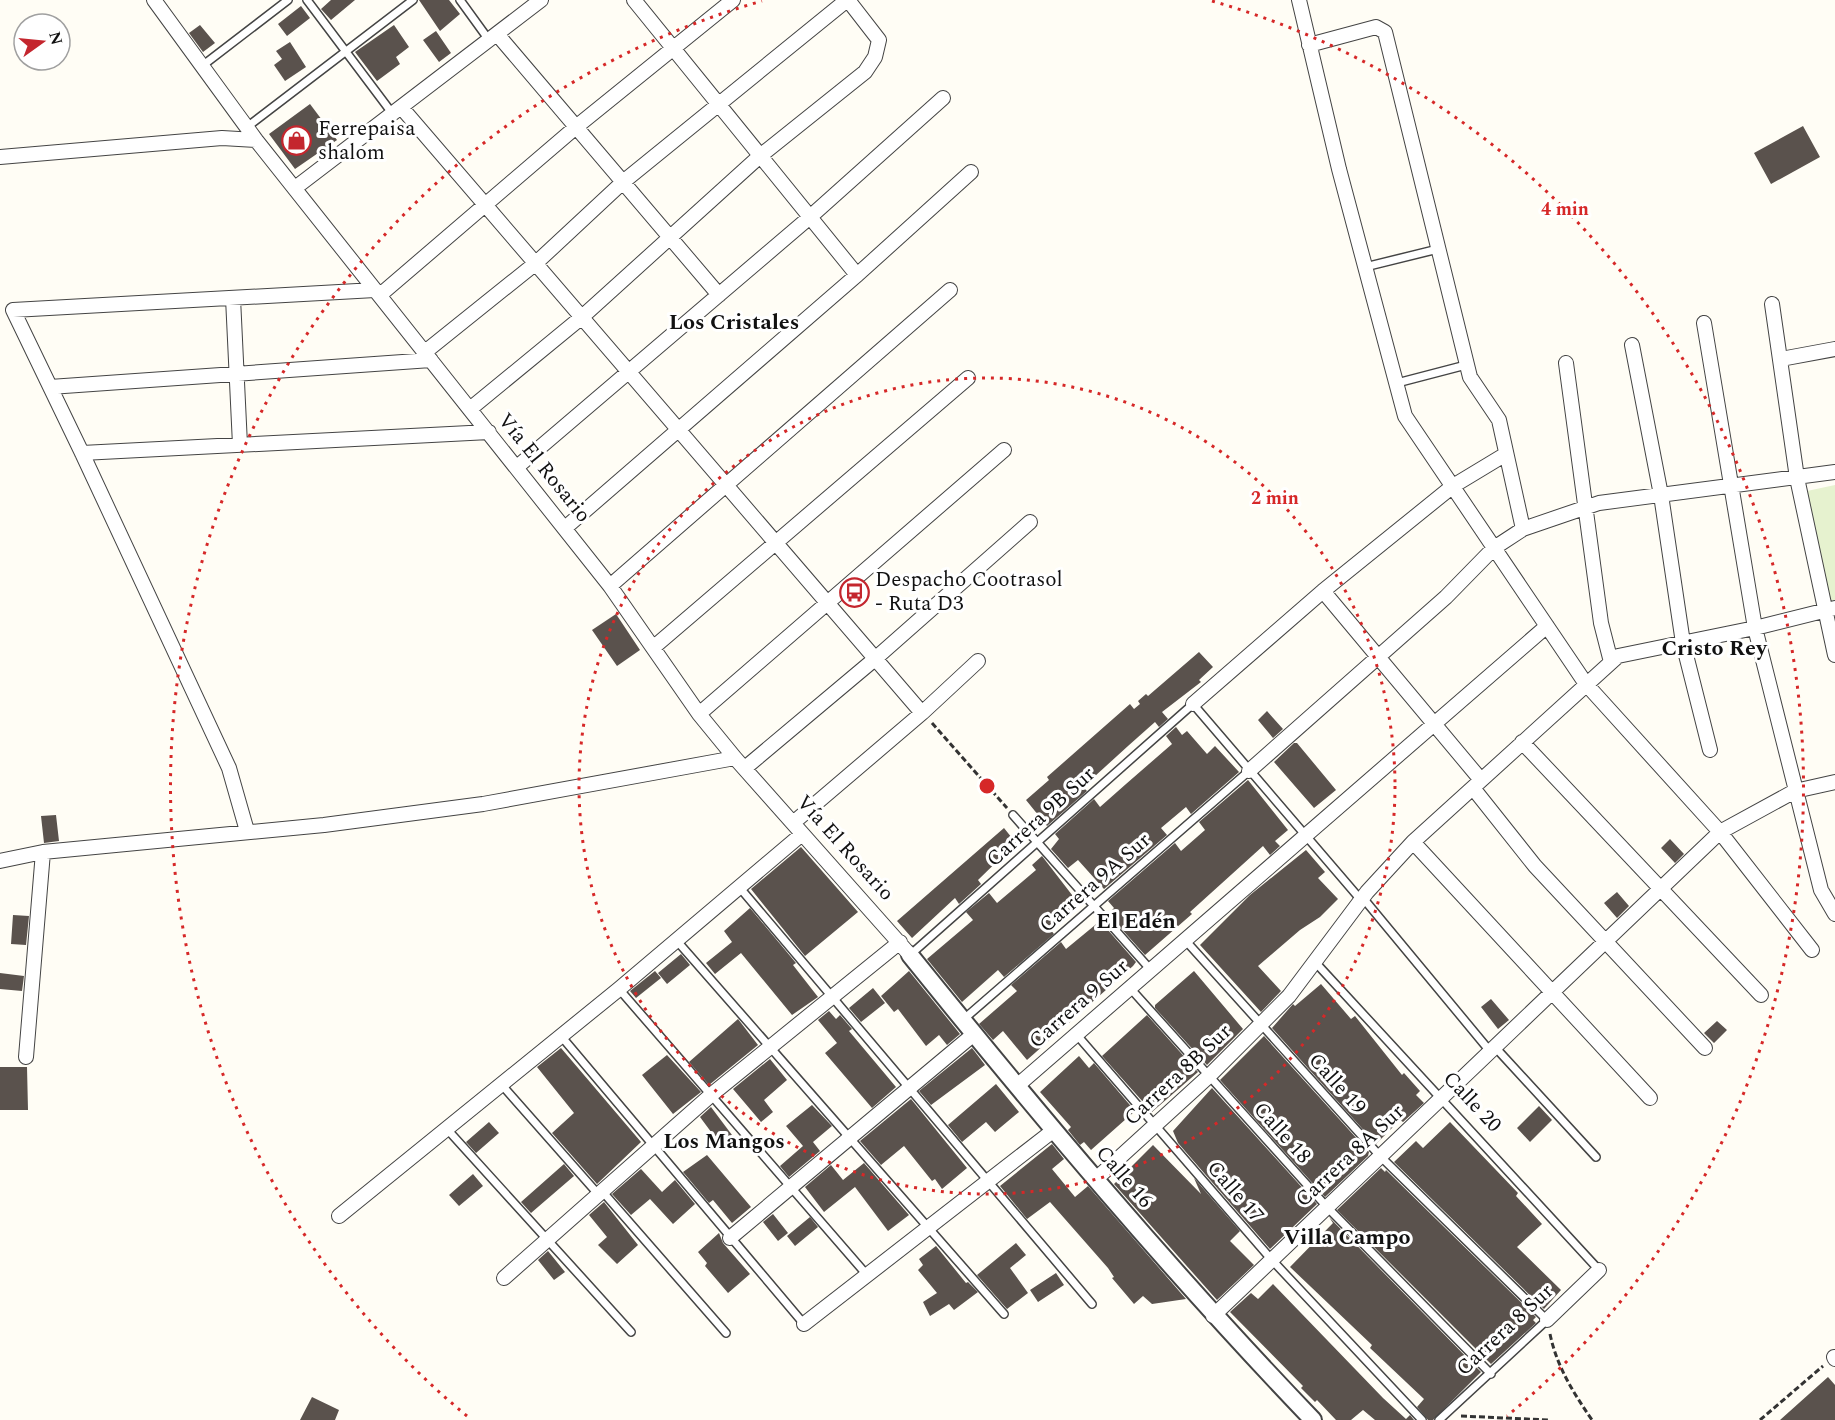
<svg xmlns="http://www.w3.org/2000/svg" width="1835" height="1420" viewBox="0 0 1835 1420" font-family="Spectral,serif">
  <rect width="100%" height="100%" fill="#fffdf5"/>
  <!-- pitch -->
  <path fill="#e6f2cf" d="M1835 485V600L1828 601 1807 491Z"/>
  <!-- building -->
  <path fill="#5a524d" d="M331 0H355L331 20 321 9Z
    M419 0H449L460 14 440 31Z
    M301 6 310 18 287 36 278 24Z
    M200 25 215 43 203 52 189 33Z
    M394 25 409 47 396 57 400 64 377 81 355 52Z
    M436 31 451 53 439 62 423 40Z
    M290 42 306 67 285 81 274 65 282 59 276 51Z
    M310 104 337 140 295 169 269 134Z
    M1803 126 1820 157 1771 184 1754 153Z
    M616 614 640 650 617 666 592 630Z
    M1199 652 1213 667 1199 680 1201 682 1162 712 1168 719 1159 727 1155 722 1128 746 1083 787 1087 791 1047 826 1026 800 1049 780 1047 777 1130 704 1134 709 1140 704 1138 701 1146 694 1148 696Z
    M1267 711 1283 729 1273 738 1258 720Z
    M1176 727 1182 735 1187 731 1207 754 1215 746 1239 772 1191 814 1186 807 1161 828 1167 835 1104 889 1078 860 1068 868 1051 849 1059 839 1055 834 1094 799 1100 807 1126 784 1172 744 1166 736Z
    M1294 743H1297L1336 790 1314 808 1274 762Z
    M1248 780 1288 830 1275 841 1280 846 1270 855 1263 846 1190 912 1192 914 1145 955 1108 914 1114 908 1108 901 1175 843 1181 851 1205 830 1199 822Z
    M56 815 59 841 44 843 41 816Z
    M1004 828 1016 843 978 880 981 884 959 904 955 898 912 938 897 921Z
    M1670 839 1684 854 1675 863 1661 848Z
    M801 847 858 912 805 956 751 889Z
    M1306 850 1325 872 1318 878 1338 899 1320 917 1300 930 1258 966 1281 991 1261 1012 1200 945 1250 895Z
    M1042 856 1079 904 1050 929 1054 934 1004 977 998 970 962 1002 927 959 973 920 966 912 989 893 997 903 1036 870 1032 865Z
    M1617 892 1629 906 1617 918 1604 903Z
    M750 908 796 963 793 965 818 997 792 1015 741 953 715 974 706 963 732 942 724 931Z
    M13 915 29 916 26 945 11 944Z
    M1100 921 1136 962 1133 966 1027 1060 1003 1031 993 1040 979 1024 1017 991 1011 985 1061 942 1066 949Z
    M681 954 690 965 667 984 658 973Z
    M655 971 661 978 636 998 630 991Z
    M909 971 960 1034 947 1045 939 1035 926 1046 898 1009 894 1012 881 996Z
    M1194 971 1243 1029 1207 1065 1155 1008V1005Z
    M0 973 24 976 22 991 0 989Z
    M1321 984 1351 1019 1355 1016 1402 1075 1404 1073 1420 1091 1416 1095 1424 1103 1403 1122 1400 1120 1376 1144 1272 1028 1293 1004 1295 1006Z
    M873 988 885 1003 861 1022 849 1008Z
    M1491 999 1509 1020 1498 1029 1481 1007Z
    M829 1011 836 1019 840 1015 852 1029 849 1031 896 1087 872 1108 825 1053 837 1043 818 1020Z
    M1147 1015 1198 1072 1152 1112 1102 1056Z
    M738 1019 758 1045 709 1085 689 1062Z
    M1717 1021 1727 1030 1714 1043 1704 1033Z
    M1264 1036 1369 1152 1368 1156 1325 1197 1220 1080Z
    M561 1048 641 1142 597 1184 552 1133 574 1113 537 1067Z
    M972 1048 985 1065 931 1105 919 1091Z
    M667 1055 701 1092 673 1114 642 1075Z
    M1079 1056 1089 1068 1094 1063 1135 1111 1091 1150 1084 1142 1080 1145 1068 1130 1071 1127 1040 1092Z
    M770 1059 787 1080 764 1100 773 1112 761 1122 733 1089Z
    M0 1067H27L28 1110H0Z
    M996 1084 1019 1112 995 1132 986 1122 962 1142 948 1125Z
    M1212 1088 1317 1204 1270 1249 1178 1143 1173 1131Z
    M911 1099 967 1168 942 1189 935 1179 932 1181 904 1146 881 1165 860 1141Z
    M812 1105 832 1126 813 1142 820 1151 789 1177 780 1166 803 1146 786 1126Z
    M1539 1106 1552 1120 1530 1142 1517 1128Z
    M711 1107 732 1135 720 1144 700 1117Z
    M489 1122 499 1133 476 1153 466 1142Z
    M1450 1122 1518 1193 1516 1196 1542 1224 1517 1247 1561 1290 1544 1309 1394 1162 1416 1141 1423 1148Z
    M1052 1144 1064 1159 1052 1169 1075 1197 1088 1186 1186 1299 1152 1304 1143 1296 1134 1304 1112 1278 1114 1277 1108 1268 1050 1202 1027 1219 1000 1186Z
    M1153 1145 1201 1194 1194 1178 1240 1231 1230 1241 1254 1265 1217 1300 1114 1184Z
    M707 1155 751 1207 732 1223 713 1200 709 1203 683 1172Z
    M864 1163 909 1215 888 1231 855 1187 824 1212 805 1187 831 1165 843 1180Z
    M564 1164 574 1176 531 1213 521 1202Z
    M1381 1168 1385 1172 1386 1170 1536 1317 1533 1320 1536 1323 1491 1364 1337 1210Z
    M641 1169 662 1192 675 1180 695 1204 673 1224 650 1199 631 1215 612 1194Z
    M473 1174 483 1186 459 1206 449 1195Z
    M604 1202 638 1245 617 1264 598 1245 607 1237 589 1215Z
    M773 1214 788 1233 778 1241 763 1222Z
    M810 1217 818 1227 795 1246 787 1236Z
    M1329 1217 1481 1372 1433 1420H1428L1417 1407 1424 1399 1370 1348 1372 1345 1290 1267 1333 1223Z
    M719 1233 723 1243 750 1274 728 1293 705 1266 707 1263 698 1252Z
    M1016 1243 1026 1255 1010 1268 1028 1293 1007 1309 977 1275Z
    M936 1246 966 1283 968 1282 978 1292 954 1310 949 1304 930 1316 923 1302 937 1293 918 1270 923 1265 919 1259Z
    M548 1251 565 1272 554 1280 538 1260Z
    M1056 1273 1064 1285 1038 1302 1030 1290Z
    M1273 1284 1383 1398 1406 1419 1410 1415 1414 1420H1375L1363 1410 1351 1420H1336L1317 1400 1315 1402 1301 1388 1303 1386 1230 1312 1251 1293 1258 1299Z
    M1828 1377 1835 1385V1420H1780Z
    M312 1397 339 1410 335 1420H300Z"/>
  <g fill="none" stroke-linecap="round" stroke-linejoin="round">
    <defs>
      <path id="service" d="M307 0 392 113
        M460 0 489 40
        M202 66 288 0
        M247 127 413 0
        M1365 267 1438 249
        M1397 383 1466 365
        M1013 815 1150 969
        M740 888 1092 1304
        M1363 898 1489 1050
        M1185 940 1380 1156 1547 1320 1439 1420
        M677 941 1004 1314
        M910 955 1193 704 1361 900
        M1315 962 1599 1270
        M1130 988 1327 1207 1491 1374
        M619 989 867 1275
        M964 1019 1249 771
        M1076 1034 1271 1259 1422 1420
        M561 1036 804 1324
        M1494 1046 1596 1157
        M501 1084 598 1194
        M446 1128 631 1332
        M602 1191 726 1333"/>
      <path id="minor" d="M154 0 256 140 610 586 699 714 735 758 910 955
        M634 0 857 275
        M1299 0 1339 169 1405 416 1586 684 1720 832 1812 950
        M497 34 719 295
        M1309 45 1376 27 1385 32 1470 377 1499 420 1523 529
        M401 107 922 713
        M0 157 222 138 256 140
        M295 188 541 0
        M380 295 576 127 733 0
        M233 298 240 445
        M1772 304 1797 478 1835 655
        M1704 323 1755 628 1821 890 1835 914
        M1632 345 1661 495 1683 643 1710 750
        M425 352 536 263 623 182 847 0
        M1781 359 1835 349
        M1566 363 1601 623 1611 662
        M50 387 431 360
        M470 409 582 317 760 156 865 72 875 57 879 40 848 0
        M82 453 489 432
        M517 467 810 217 943 98
        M565 528 857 275 971 172
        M610 586 950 290
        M1323 591 1481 780
        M654 647 968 378
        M1193 704 1323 591 1453 486 1506 454
        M699 714 1004 450
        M1522 742 1761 995
        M745 768 876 658 1030 522
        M1249 771 1446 597 1494 548 1523 529 1599 503 1835 472
        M1473 788 1535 866 1705 1048
        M793 823 922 713 978 661
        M247 831 229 768 82 453 13 310 375 290
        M1413 842 1650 1098
        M0 861 43 852 324 825 483 804 735 758
        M26 1057 43 852
        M1017 1086 1547 626
        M1096 1179 1209 1076 1289 996 1367 892 1413 842 1618 656 1755 628 1835 608
        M339 1216 619 989 802 834
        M730 1238 974 1034
        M504 1278 711 1095 900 942
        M1213 1316 1720 832 1795 791 1835 782
        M1547 1320 1599 1270
        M804 1324 1054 1130
        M1834 1357 1835 1359"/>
      <path id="tertiary" d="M910 955C1039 1115 1171 1272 1313 1420"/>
    </defs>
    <!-- service casing -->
    <use href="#service" stroke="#444" stroke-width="10"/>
    <!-- minor casing -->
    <use href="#minor" stroke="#444" stroke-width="16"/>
    <!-- tertiary casing -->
    <use href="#tertiary" stroke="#444" stroke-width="20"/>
    <!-- path -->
    <path stroke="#333" stroke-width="3" stroke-dasharray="6 3" stroke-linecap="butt" d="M932 723 1007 808
      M1550 1334C1557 1367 1573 1392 1592 1420
      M1461 1416 1549 1420
      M1760 1420 1823 1366"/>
    <!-- service -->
    <use href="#service" stroke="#fff" stroke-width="7"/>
    <!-- minor -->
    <use href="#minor" stroke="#fff" stroke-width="14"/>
    <!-- tertiary -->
    <use href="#tertiary" stroke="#fff" stroke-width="16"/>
  </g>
  <!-- distance rings -->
  <g fill="none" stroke="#d62828" stroke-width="3" stroke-dasharray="3 6">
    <circle cx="987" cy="786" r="408"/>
    <path d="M467 1416A817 817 0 0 1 762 1M1212 1A817 817 0 0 1 1507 1416"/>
  </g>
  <!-- icons -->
  <defs>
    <symbol id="shop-ring" viewBox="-11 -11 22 22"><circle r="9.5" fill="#fff" stroke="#c4262e" stroke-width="1.5"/><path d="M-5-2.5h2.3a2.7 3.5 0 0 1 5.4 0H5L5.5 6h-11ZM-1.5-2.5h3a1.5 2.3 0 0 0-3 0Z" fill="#c4262e"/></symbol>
    <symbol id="bus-ring" viewBox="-11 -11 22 22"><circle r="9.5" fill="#fff" stroke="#c4262e" stroke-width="1.5"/><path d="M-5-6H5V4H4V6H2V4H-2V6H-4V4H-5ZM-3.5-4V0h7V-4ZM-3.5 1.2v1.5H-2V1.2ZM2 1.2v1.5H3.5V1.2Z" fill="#c4262e"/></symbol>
  </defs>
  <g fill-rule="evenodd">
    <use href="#shop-ring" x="280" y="124" width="33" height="33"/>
    <use href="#bus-ring" x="838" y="576" width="33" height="33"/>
  </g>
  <g text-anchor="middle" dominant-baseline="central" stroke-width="6" stroke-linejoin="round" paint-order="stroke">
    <!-- poi labels -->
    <g font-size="21" fill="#111" stroke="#fff" text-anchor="start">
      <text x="318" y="129">Ferrepaisa<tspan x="318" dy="24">shalom</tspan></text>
      <text x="875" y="580">Despacho Cootrasol<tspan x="875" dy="24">- Ruta D3</tspan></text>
    </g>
    <!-- street labels -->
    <g font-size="21" fill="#111" stroke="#fff">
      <text transform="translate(544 468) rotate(51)">Vía El Rosario</text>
      <text transform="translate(1041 817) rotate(-42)">Carrera 9B Sur</text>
      <text transform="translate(845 848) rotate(48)">Vía El Rosario</text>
      <text transform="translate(1095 883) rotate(-41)">Carrera 9A Sur</text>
      <text transform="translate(1079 1004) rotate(-41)">Carrera 9 Sur</text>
      <text transform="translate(1178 1075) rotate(-43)">Carrera 8B Sur</text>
      <text transform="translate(1337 1084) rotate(48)">Calle 19</text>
      <text transform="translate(1472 1102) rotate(47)">Calle 20</text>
      <text transform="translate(1282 1133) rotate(48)">Calle 18</text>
      <text transform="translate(1350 1156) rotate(-43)">Carrera 8A Sur</text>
      <text transform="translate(1124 1177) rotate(49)">Calle 16</text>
      <text transform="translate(1235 1192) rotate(49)">Calle 17</text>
      <text transform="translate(1505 1330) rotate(-43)">Carrera 8 Sur</text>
    </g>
    <!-- neighbourhood labels -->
    <g font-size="22" font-weight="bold" fill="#111" stroke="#fff">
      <text x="734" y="322">Los Cristales</text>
      <text x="1714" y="648">Cristo Rey</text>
      <text x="1136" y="921">El Edén</text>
      <text x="724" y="1141">Los Mangos</text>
      <text x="1347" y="1237">Villa Campo</text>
    </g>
  </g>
  <circle cx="987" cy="786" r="9" fill="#d62828" stroke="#fff" stroke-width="3"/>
  <g font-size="18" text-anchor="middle" font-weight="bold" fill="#d62828" stroke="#fff" stroke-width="6" stroke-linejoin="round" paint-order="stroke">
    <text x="1565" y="215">4 min</text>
    <text x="1275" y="504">2 min</text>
  </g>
  <!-- north arrow -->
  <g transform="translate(42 42) rotate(75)"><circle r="28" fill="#ffffff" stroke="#a0a0a0" stroke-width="1.5"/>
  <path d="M0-4.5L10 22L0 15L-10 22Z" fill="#c4262e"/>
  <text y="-9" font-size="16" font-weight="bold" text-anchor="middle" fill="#111111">N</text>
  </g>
</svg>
